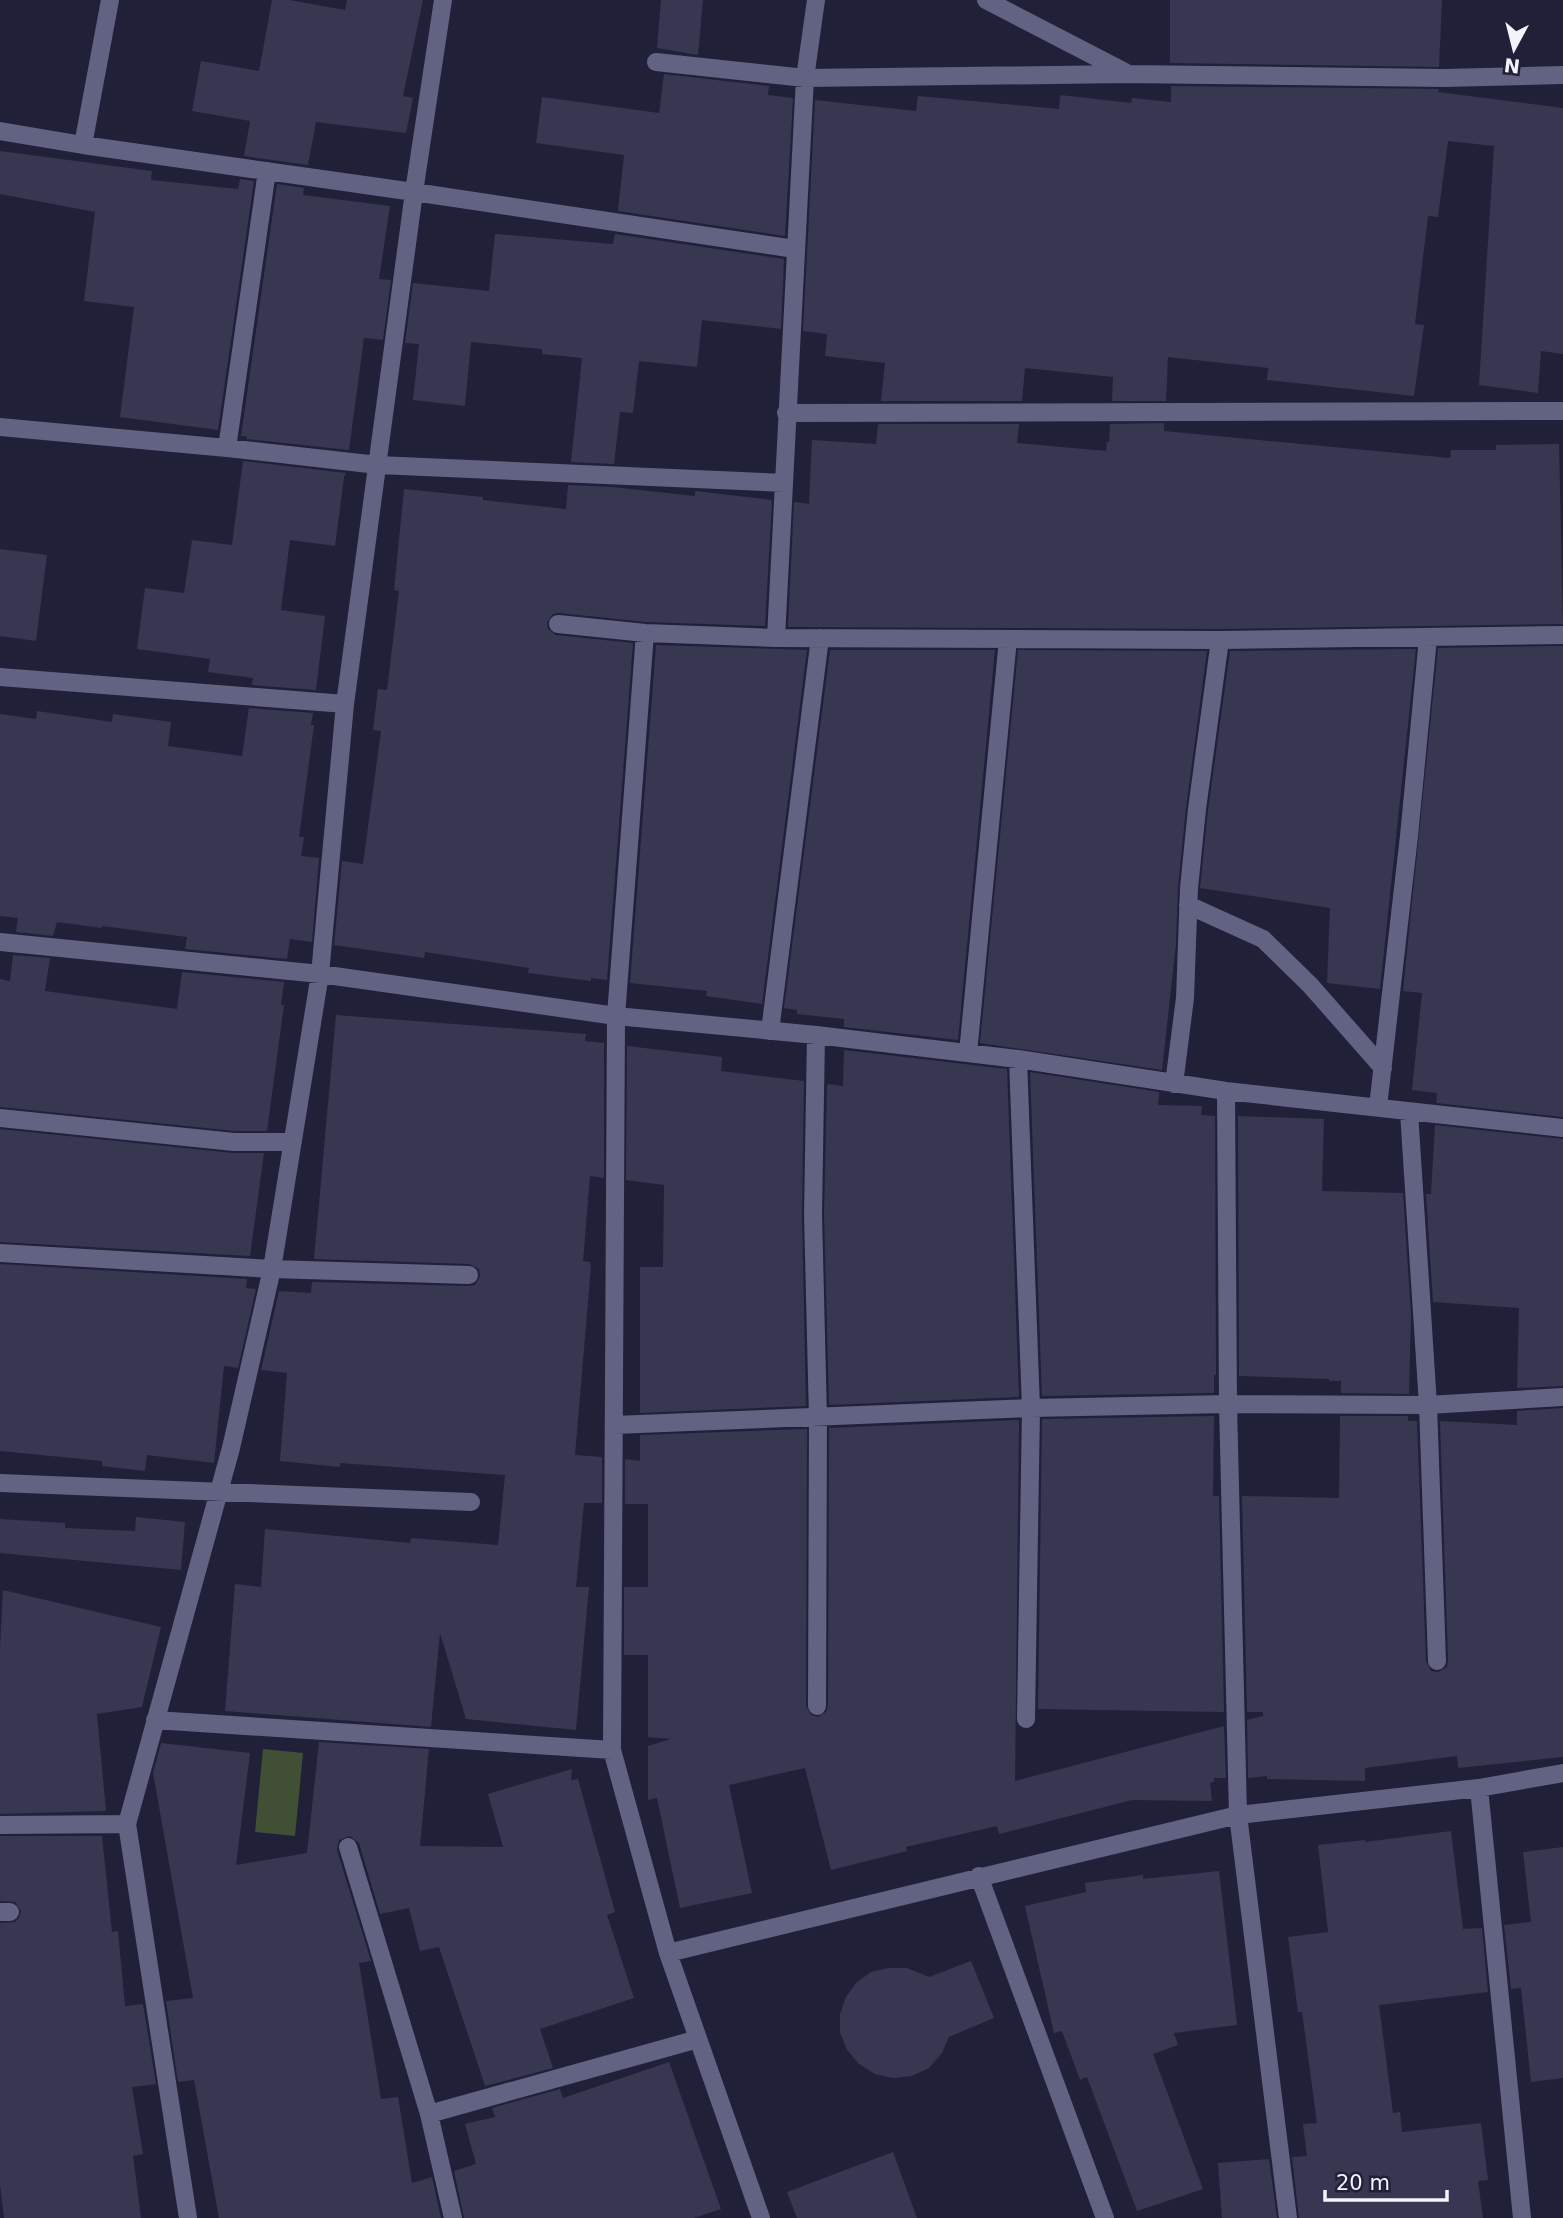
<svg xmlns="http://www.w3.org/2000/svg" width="1563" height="2218" viewBox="0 0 1563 2218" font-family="'DejaVu Sans',sans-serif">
  <rect width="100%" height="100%" fill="#202038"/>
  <!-- green -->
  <path fill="#415035" d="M263 1749 303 1753 295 1836 255 1832Z"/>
  <!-- building -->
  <path fill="#373751" d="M272 0H289L345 10 347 0H423L403 96 413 98 406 133 316 122 308 165 244 156 250 121 192 111 201 61 259 71Z
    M661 0H703L698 55 657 48Z
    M1170 0H1442L1439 67 1170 63Z
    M664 74 769 86 768 95 793 98 785 236 618 211 624 155 536 143 542 97 659 113Z
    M1171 86 1439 89 1438 92 1563 108V354L1541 351 1538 393 1479 385 1494 146 1448 141 1438 217 1428 216 1415 324 1424 325 1414 396 1267 380 1268 368 1168 357 1166 401H1112L1113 377 1025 368 1022 401H881L885 363 825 356 827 334 803 331 815 100 916 111 918 96 1059 109 1060 95 1131 103 1132 98 1171 102Z
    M0 151 152 171 151 180 238 189 240 179 254 181 218 430 120 417 134 307 84 301 95 212 0 194Z
    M277 184 304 188 303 195 390 206 379 279 391 280 383 340 364 338 349 450 246 439 247 436H241Z
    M495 234 613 244 615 234 784 259 781 329 702 320 697 367 639 361 633 413 620 412 614 464 571 462 582 358 542 354V349L471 342 465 406 413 400 419 344 405 343 413 283 489 291Z
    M1164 423V431L1450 458 1451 450H1496V445L1559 444 1563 624 1220 629 788 627 794 502 809 504 812 440 876 444 878 424H1019L1017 443 1106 451 1107 442H1109L1110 424Z
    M243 461 346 473 344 477 335 546 290 540 281 610 325 616 316 690 252 685 253 678 208 672 210 659 137 649 145 588 184 593 192 540 232 545Z
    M568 485 612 487 695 496V491L772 500 765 626 646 622 559 613 553 614 547 622 548 629 556 635 633 643 607 980 591 978V981L528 973 529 968 425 952 424 958 334 945 342 861 363 864 381 731 373 730 378 689 387 690 399 591 394 590 404 489 483 497V500L566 509Z
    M0 549 47 555 36 641 0 636Z
    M656 645 807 650 762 1004 706 996 707 991 630 983Z
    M1563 646V1117L1436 1103 1437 1093 1412 1090 1422 993 1403 991 1438 648Z
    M1416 649 1380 989 1327 983 1330 908 1200 888 1208 810 1230 651Z
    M830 650H995L958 1040 844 1027V1019L797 1014V1010L784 1008Z
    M1018 650 1207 651 1186 808 1178 887 1176 944 1162 1070 980 1043Z
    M249 708 313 713 311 725H314L299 837H304L301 856 319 858 312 942 290 939 287 959 185 949 187 937 102 926V928L57 922 53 936 16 932 18 918 0 916V714L36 719 37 711 112 722 113 714 171 722 168 746 242 756Z
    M13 955 50 958 45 991 177 1009 182 972 284 982 281 1005H284L267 1131H235L0 1107V979L10 981Z
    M336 1015 586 1034 585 1041 604 1043V1178L590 1176 583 1261 590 1262 591 1267 575 1455 602 1457V1503H584L576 1587H589L576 1730 466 1719 440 1633 431 1727 225 1711 235 1584 261 1587 265 1529 410 1543 411 1538 498 1545 505 1475 340 1463V1467L280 1461 287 1373 261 1370 279 1291 311 1293 312 1282 469 1286 475 1285 480 1276 479 1269 469 1264 314 1259Z
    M627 1046 722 1057 721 1071 804 1081 802 1214 806 1406 640 1413V1267H663L664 1185 626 1180Z
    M844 1050 1007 1069 1019 1397 829 1405 824 1214 827 1084 843 1086Z
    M1030 1072 1159 1092 1158 1105 1202 1106 1201 1115 1215 1116 1216 1375H1214V1393L1042 1396Z
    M1238 1116 1324 1119 1322 1191 1403 1193 1411 1315 1409 1394 1341 1393V1381H1329V1379L1239 1376Z
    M1435 1125 1563 1139V1386L1517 1388 1519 1308 1433 1302 1426 1194H1431Z
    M0 1129 233 1153H264L250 1256 0 1242Z
    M0 1264 247 1279 246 1288 256 1289 238 1368 224 1366 214 1463 147 1455 145 1471 102 1466V1461L0 1451Z
    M1563 1408V1757L1458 1768 1457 1756 1365 1768V1781L1267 1779V1776L1248 1778 1247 1720 1263 1716V1712H1247L1242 1496 1339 1498 1340 1416H1408V1421H1417L1426 1661 1431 1671 1438 1672 1447 1667 1448 1661 1440 1421 1517 1425V1411Z
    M1214 1416 1213 1496H1219L1224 1712 1038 1709 1042 1419Z
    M1019 1420 1015 1781 1224 1726 1226 1778H1214V1782L1210 1783 1212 1801 1132 1800 999 1834 997 1826 906 1847 907 1851 831 1870 805 1768 729 1785 752 1893 680 1908 657 1798 648 1800V1746L671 1739 648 1737V1655H624V1587H648V1504H625V1459L640 1461V1435L807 1429 806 1706 811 1715 818 1717 826 1712 828 1706 829 1428Z
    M136 1517 185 1522 181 1570 0 1553V1519L65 1523V1528L135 1531Z
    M3 1590 161 1627 142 1707 97 1714 106 1811 0 1814V1649Z
    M319 1742 429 1749 420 1846 503 1847 488 1794 572 1769 571 1780 578 1779 615 1912 607 1915 634 1998 540 2029 553 2068 485 2086 439 1947 420 1951 409 1908 380 1914 359 1843 350 1836 339 1840 337 1850 371 1961 359 1963 381 2099 398 2097 412 2183 432 2177 441 2218H219L194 2080 178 2082 166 2001 193 1998 153 1773 161 1743 250 1753 236 1865 307 1853Z
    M1451 1831 1463 1929 1482 1928 1488 1992 1379 2005 1393 2113 1400 2112 1402 2132 1481 2123 1488 2180 1478 2181 1483 2218H1299L1292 2157 1307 2156 1303 2124 1317 2123 1302 2012H1298L1288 1937 1328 1932 1318 1845 1365 1840V1842Z
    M0 1836H102L112 1932 118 1931 125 2006 143 2004 156 2084 132 2087 143 2154 133 2156 141 2218H4L0 2184V1923L15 1922 19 1918 21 1911 15 1902 0 1901Z
    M1563 1847V2078L1531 2082 1521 1988 1511 1989 1504 1925 1531 1922 1523 1852Z
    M1219 1871 1237 2025 1174 2033 1178 2045 1153 2054 1203 2189 1137 2211 1087 2077 1080 2080 1062 2031 1054 2033 1025 1906 1086 1892 1085 1883 1143 1875V1879Z
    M971 1961 994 2018 949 2037 942 2053 929 2068 912 2076 893 2078 875 2074 859 2064 847 2050 840 2032V2014L846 1997 856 1983 871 1972 888 1968H907L929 1977Z
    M669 2062 721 2209 694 2218H464L454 2171 476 2164 465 2124 495 2117 492 2108 560 2089 563 2098Z
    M893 2152 917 2218H797L787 2192Z
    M1269 2159 1277 2218H1222L1218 2163Z"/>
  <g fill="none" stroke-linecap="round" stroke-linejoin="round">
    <!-- street -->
    <path stroke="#626383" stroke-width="18" d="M986 0 1125 72
      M656 62 805 78 1128 74 1444 78 1563 75
      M0 131 83 145 414 192 795 249
      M83 145 110 0
      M786 413 1563 411
      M0 427 227 448 378 465 784 483
      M227 448 267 171
      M558 624 645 633 776 638 1220 640 1563 635
      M645 633 616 1016 612 1750 668 1953 761 2218
      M776 638 805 78 816 0
      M0 677 345 704
      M1188 905 1263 939 1310 985 1383 1068
      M0 942 320 974 616 1016 816 1035 1018 1059 1226 1091 1563 1128
      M770 1031 820 638
      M816 1035 813 1214 818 1418 817 1706
      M968 1053 1008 639
      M1018 1059 1031 1408 1026 1719
      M1174 1084 1185 998 1189 888 1197 809 1220 640
      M1226 1091 1228 1404 1238 1815 1288 2218
      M1378 1107 1409 836 1428 638
      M1409 1112 1428 1405 1437 1661
      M0 1118 234 1142H293
      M0 1253 272 1269 469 1275
      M615 1425 1031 1408 1228 1404 1428 1405 1563 1397
      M0 1483 471 1502
      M155 1720 612 1750
      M1479 1788 1522 2218
      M0 1825 127 1824
      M348 1847 429 2114 453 2218
      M979 1876 1105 2218
      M0 1912H10
      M668 1953 1238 1815 1479 1788 1563 1773
      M429 2114 698 2039
      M188 2218 127 1824 231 1448 272 1269 320 974 345 704 414 192 443 0"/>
  </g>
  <!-- north arrow -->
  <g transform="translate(1514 49) rotate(187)" stroke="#202038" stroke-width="5" paint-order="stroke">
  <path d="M0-5L12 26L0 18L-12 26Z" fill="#f3f3fe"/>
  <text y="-10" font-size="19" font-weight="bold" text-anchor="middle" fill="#f3f3fe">N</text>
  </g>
  <!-- scale -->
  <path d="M1325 2190v10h122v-10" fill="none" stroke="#f3f3fe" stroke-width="3.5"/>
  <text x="1336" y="2190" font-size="21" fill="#f3f3fe" stroke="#202038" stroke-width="5" paint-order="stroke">20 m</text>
</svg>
